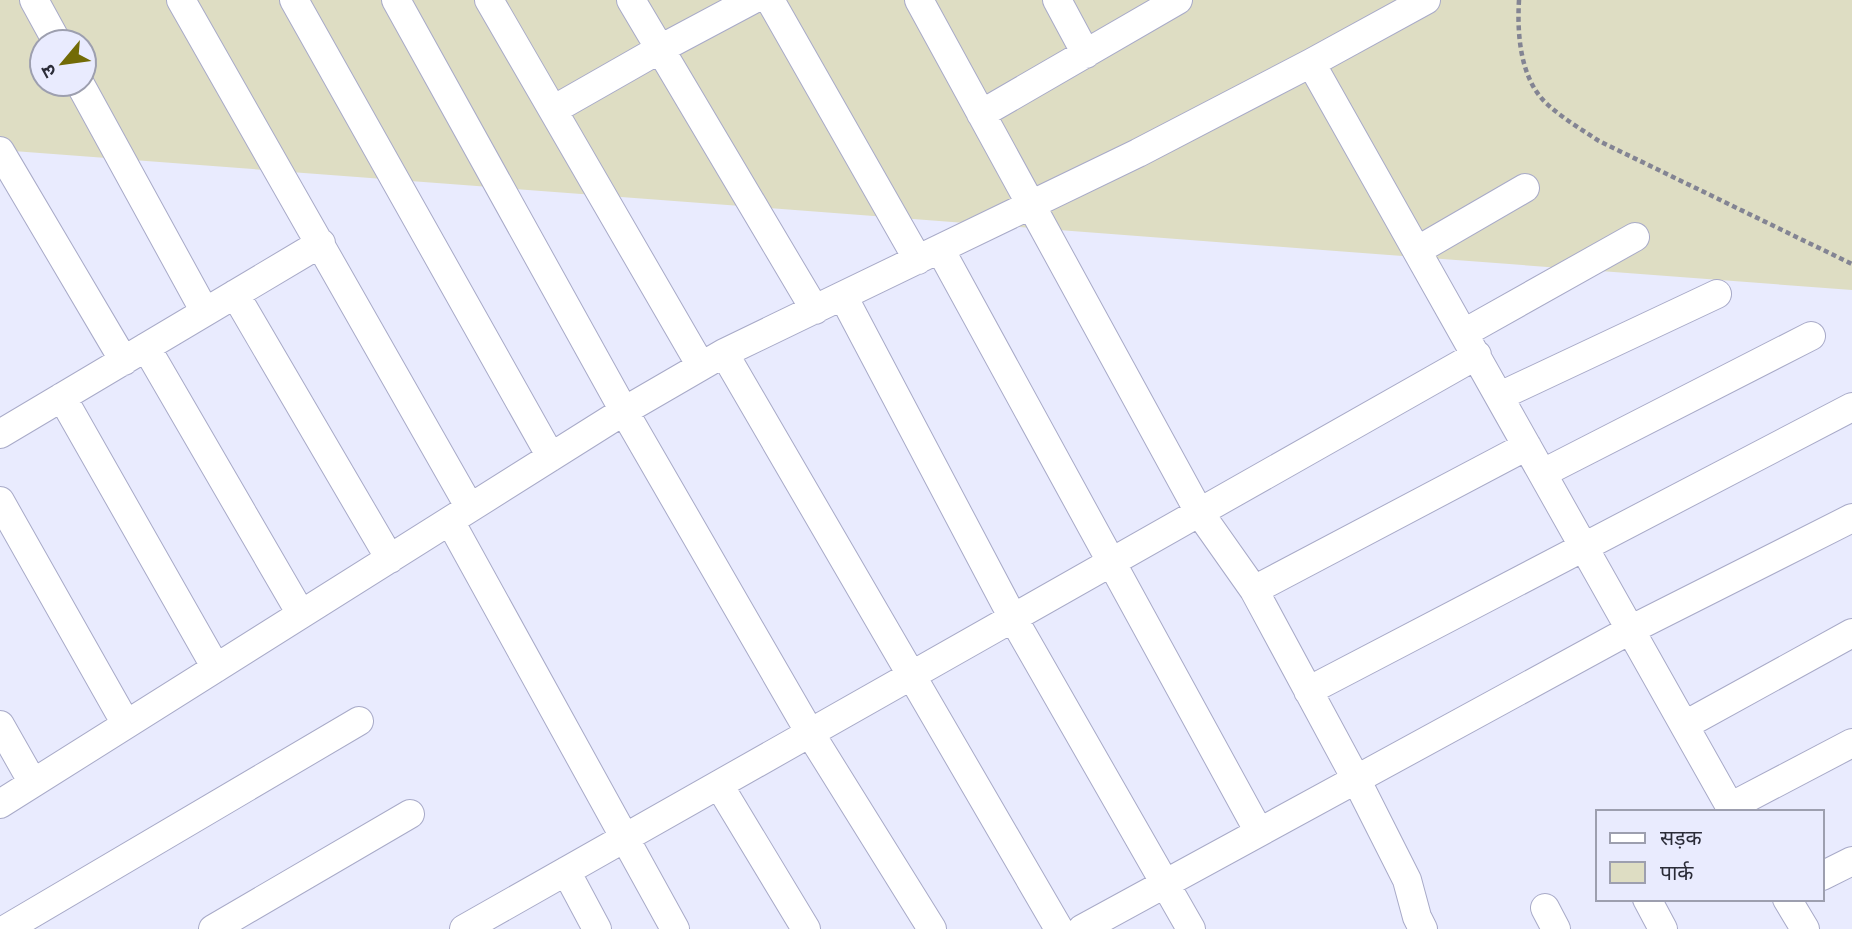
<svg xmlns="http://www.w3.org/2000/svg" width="1852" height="929" viewBox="0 0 1852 929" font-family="Commissioner,'Noto Sans Devanagari',sans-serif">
  <rect width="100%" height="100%" fill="#e9ebfe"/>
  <!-- green -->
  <path fill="#deddc3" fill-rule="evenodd" d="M0 0H1852V290L0 150ZM42 42H84V84H42Z"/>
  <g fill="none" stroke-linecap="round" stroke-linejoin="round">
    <defs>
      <path id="street" d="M34 0 57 42
        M181 0 470 508
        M294 0 551 457
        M396 0 624 411 810 733 932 929
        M489 0 701 366
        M631 0 815 310
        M770 0 918 260
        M919 0 1199 512 1254 590 1356 779 1407 880 1417 917 1423 929
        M1057 0 1086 54
        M1311 63 1733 812
        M80 84 205 312
        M553 110 660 49 752 0
        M981 114 1178 0
        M0 151 124 361
        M940 249 1259 832
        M1418 250 1525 188
        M235 294 390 559
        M843 296 1013 618 1191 929
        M1464 333 1635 237
        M146 347 301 614
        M724 353 1059 929
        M1500 396 1717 294
        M62 397 216 668
        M0 434 321 243
        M1543 473 1811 336
        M0 501 126 724
        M450 521 675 929
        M1254 590 1527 446
        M1308 691 1852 407
        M0 725 33 783
        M1685 725 1852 633
        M719 785 806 929
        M0 804 624 411 724 353 1138 153 1311 63 1426 0
        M1730 807 1852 743
        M566 871 597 929
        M1822 876 1852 861
        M1647 899 1663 929
        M1787 899 1805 929
        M1545 908 1556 929
        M6 929 359 721
        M213 929 410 814
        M464 929 1477 355
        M1082 929 1630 630 1852 518"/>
    </defs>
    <!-- street casing -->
    <use href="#street" stroke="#a8aac8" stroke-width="30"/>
    <!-- path -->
    <path stroke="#838493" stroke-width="4.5" stroke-dasharray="5 3.5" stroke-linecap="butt" d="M1519 0C1517 34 1520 78 1546 103 1562 118 1581 129 1599 141L1852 264"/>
    <!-- street -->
    <use href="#street" stroke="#fff" stroke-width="28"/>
  </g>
  <!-- legend -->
  <rect x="1596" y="810" width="228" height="91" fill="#e9ebfe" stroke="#9d9faf" stroke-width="2"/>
  <rect x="1610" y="833" width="35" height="10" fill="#ffffff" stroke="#9d9faf" stroke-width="2"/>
  <text x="1660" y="845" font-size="21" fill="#2b2c38">सड़क</text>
  <rect x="1610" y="862" width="35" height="21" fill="#deddc3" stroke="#9d9faf" stroke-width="2"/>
  <text x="1660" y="880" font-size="21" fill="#2b2c38">पार्क</text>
  <!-- north arrow -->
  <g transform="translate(63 63) rotate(241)"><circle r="33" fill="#e9ebfe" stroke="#9d9faf" stroke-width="2"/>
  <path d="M0-5L12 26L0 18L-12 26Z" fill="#726b06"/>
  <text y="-10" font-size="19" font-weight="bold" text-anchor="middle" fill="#2b2c38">उ</text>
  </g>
</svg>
